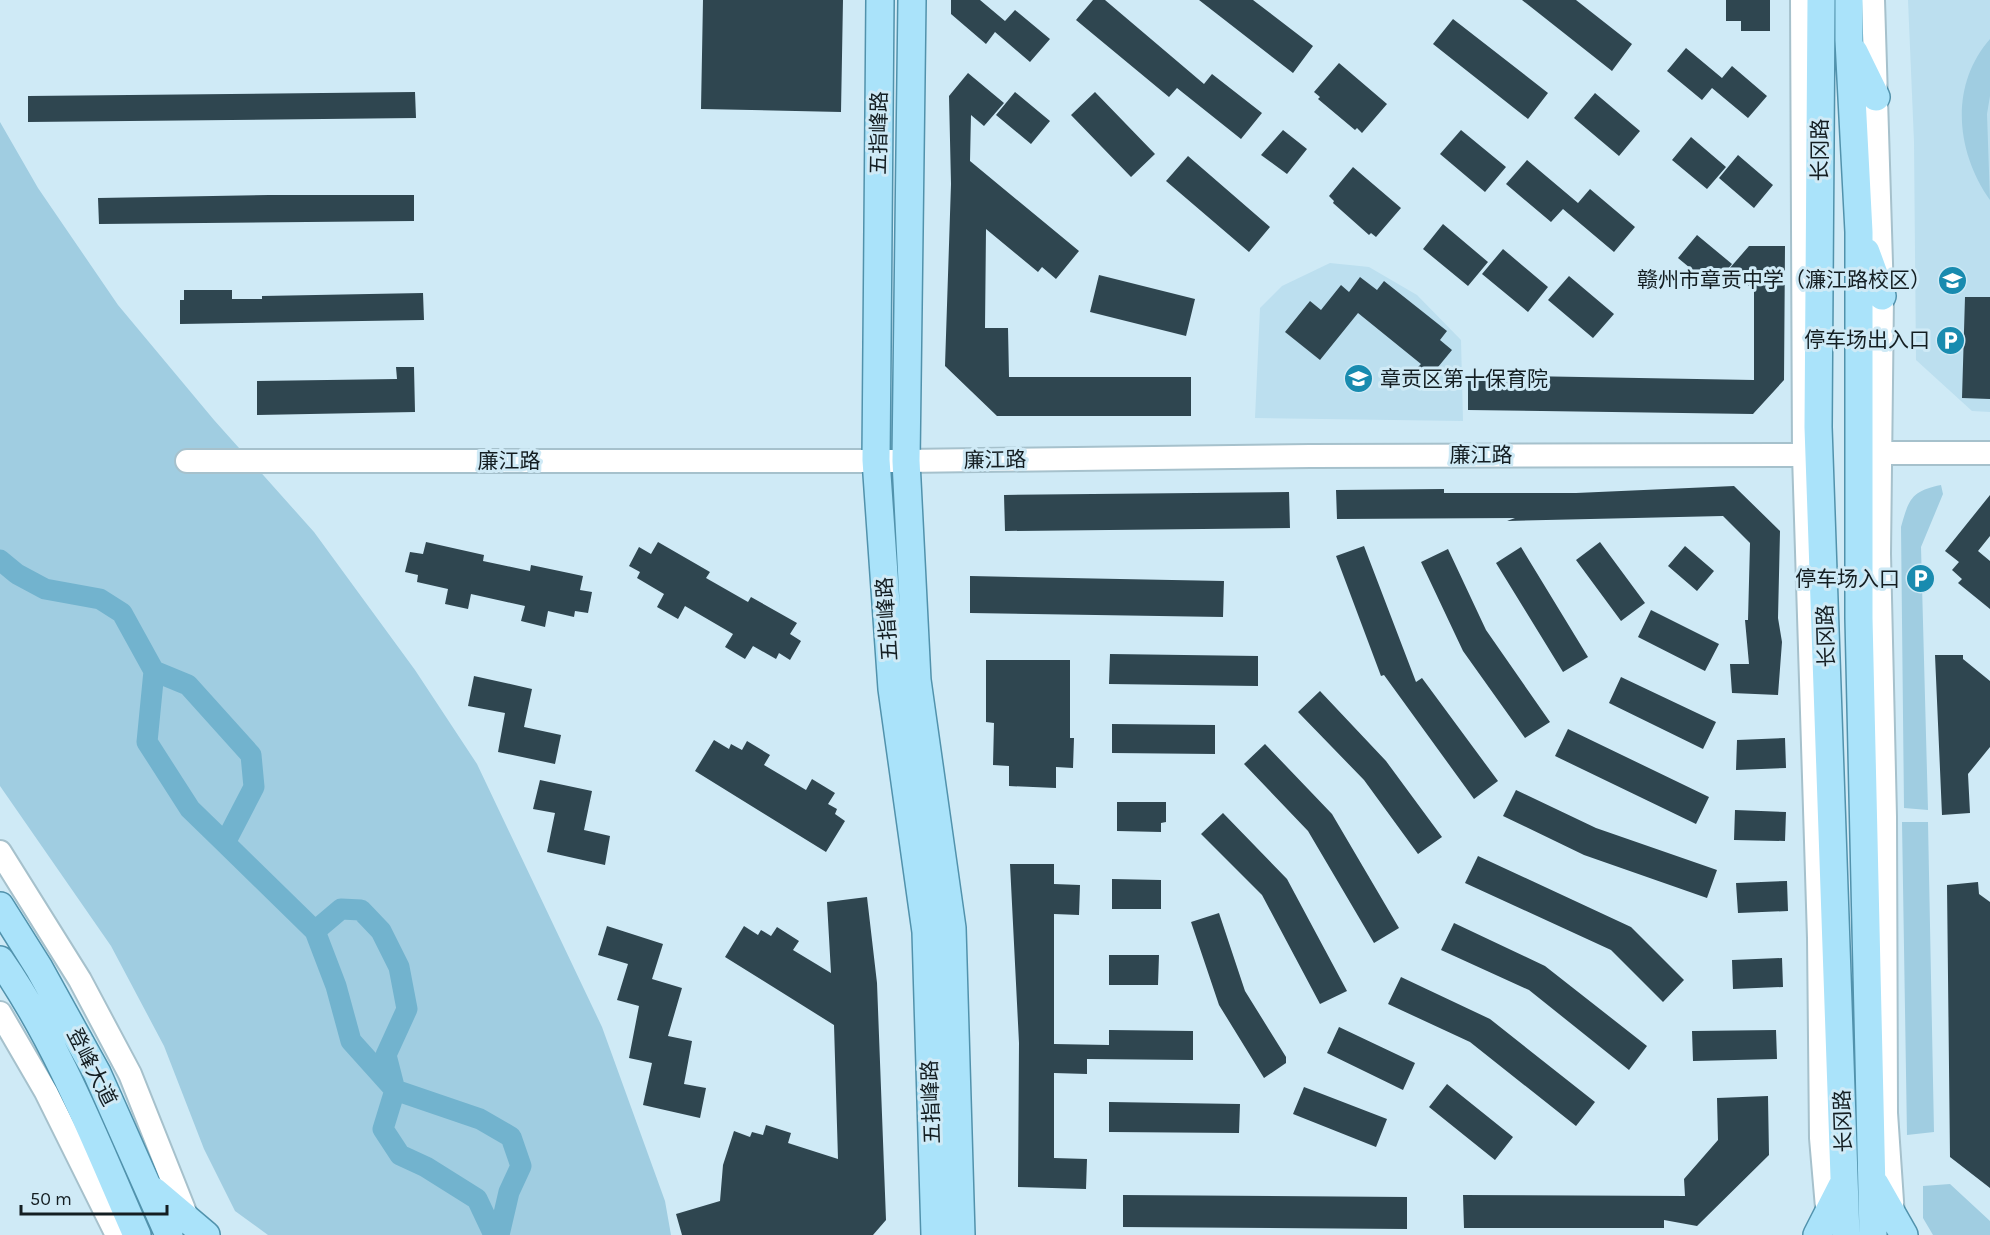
<svg xmlns="http://www.w3.org/2000/svg" width="1990" height="1235" viewBox="0 0 1990 1235" font-family="Karla,'Noto Sans SC',sans-serif">
  <rect width="100%" height="100%" fill="#cfeaf6"/>
  <!-- built -->
  <path fill="#bcdfef" d="M1908 0H1990V412L1972 411 1916 360 1914 142Z
    M1330 263 1369 267 1417 295 1461 340 1463 421 1255 418 1260 308 1282 286Z"/>
  <!-- green -->
  <path fill="#a0cde1" d="M1990 39V96L1987 114 1990 200C1956 152 1949 86 1990 39Z
    M0 122 38 188 118 305 214 420 314 532 415 670 477 764 602 1027 665 1201 671 1235H268L235 1211 204 1149 164 1046 111 946 0 786Z
    M1941 485 1943 494 1921 547 1928 810 1904 808 1901 527C1909 498 1912 491 1941 485Z
    M1902 822H1928L1934 1132 1907 1135Z
    M1950 1184 1990 1221V1235H1933L1923 1218V1186Z"/>
  <g fill="none" stroke-linecap="round" stroke-linejoin="round">
    <!-- canal -->
    <path stroke="#72b3ce" stroke-width="21" d="M0 560 17 574 45 589 100 599 122 613 154 671 188 685 251 755 254 787 225 843 315 931 341 909 361 910 381 931 399 967 407 1009 386 1055 395 1090 383 1129 400 1155 426 1167 477 1199 494 1235
      M154 671 147 742 190 809 225 843
      M315 931 336 986 351 1041 395 1090 480 1119 511 1137 521 1166 509 1192 499 1235"/>
  </g>
  <!-- building -->
  <path fill="#2f4650" d="M703 0H843L841 112 701 109Z
    M951 0H980L1005 21 1015 10 1050 39 1030 62 995 32 986 44 951 14Z
    M1093 0H1105L1204 84 1212 74 1262 113 1241 139 1177 88 1169 97 1076 20Z
    M1199 0H1253L1313 46 1293 73Z
    M1522 0H1576L1632 44 1612 71Z
    M1726 0H1770V31H1741V21H1726Z
    M1453 19 1548 93 1528 119 1433 44Z
    M1686 48 1722 78 1732 66 1767 96 1748 118 1712 88 1702 100 1667 71Z
    M1339 63 1387 104 1362 133 1357 128 1355 130 1318 99 1320 97 1314 92Z
    M968 73 1004 103 984 126 971 115 970 161 1079 251 1056 279 1042 267 1038 272 986 229 985 328H1008L1009 377H1191V416H997L945 366 951 184 949 96Z
    M415 92 416 118 28 122V96Z
    M1015 92 1050 121 1031 144 996 115Z
    M1095 92 1155 154 1131 177 1071 115Z
    M1595 93 1640 131 1619 156 1574 118Z
    M1283 130 1307 149 1287 174 1261 155Z
    M1461 130 1506 167 1485 192 1440 154Z
    M1691 137 1726 167 1707 189 1672 160Z
    M1738 155 1773 185 1754 208 1719 178Z
    M1188 156 1270 227 1249 252 1166 181Z
    M1527 160 1578 203 1590 189 1635 227 1614 252 1563 209 1551 222 1506 184Z
    M1353 167 1401 208 1376 237 1371 233 1369 235 1333 203 1334 201 1329 196Z
    M269 195H414V221L99 224 98 198Z
    M1443 224 1488 262 1468 286 1423 249Z
    M1697 235 1732 264 1713 287 1678 258Z
    M1749 246H1785L1784 380 1753 414 1468 410V375L1754 380V290L1729 269Z
    M1503 249 1548 287 1528 312 1482 274Z
    M1099 275 1195 299 1186 336 1090 312Z
    M1569 276 1614 314 1593 338 1548 300Z
    M1360 277 1377 290 1384 281 1447 331 1440 340 1452 350 1429 378 1416 369 1421 364 1358 313 1320 360 1285 332 1310 301 1321 310 1341 285 1349 292Z
    M184 290H232V299H262V296L423 293 424 320 180 324V300H184Z
    M1965 297H1990V399L1962 398Z
    M396 367H414L415 412 257 415V381L397 379Z
    M1734 486 1780 531 1778 618 1782 642 1778 695 1732 693 1730 664H1749L1745 620H1748L1750 543 1723 516 1507 521 1515 518 1337 519 1336 490 1444 489V493H1576Z
    M1289 492 1290 528 1005 531 1004 495Z
    M1990 495V536L1978 551 1990 561V609L1958 583 1962 579 1952 570 1959 562 1945 551Z
    M426 542 484 555 483 561 530 571 531 565 583 576 580 590 592 592 588 613 575 611 574 617 548 611 545 627 521 621 525 606 471 594 468 609 445 604 448 589 417 582 418 575 405 572 410 552 423 554Z
    M658 542 710 572 706 578 748 602 751 597 797 623 790 634 801 641 790 660 779 653 776 659 753 646 745 659 725 647 733 634 685 606 678 619 657 607 664 594 637 578 640 572 629 566 639 547 651 554Z
    M1600 542 1645 603 1621 621 1576 560Z
    M1364 546 1416 682 1422 678 1498 781 1474 799 1384 675 1381 676 1336 556Z
    M1685 546 1714 571 1697 591 1668 566Z
    M1521 547 1588 657 1563 672 1496 563Z
    M1448 549 1486 630 1550 722 1525 738 1463 651 1421 562Z
    M970 576 1224 581 1223 617 970 613Z
    M1651 610 1719 644 1705 671 1638 637Z
    M1110 654 1258 656V686L1109 684Z
    M1935 655H1963V659L1990 681V747L1968 774 1970 813 1942 815Z
    M986 660H1070V738H1074L1073 768 1056 767V788L1009 786V766L993 765 994 723 986 722Z
    M474 676 532 689 524 727 561 735 555 764 498 752 505 713 468 706Z
    M1621 677 1716 722 1703 749 1609 703Z
    M1320 691 1386 761 1442 837 1418 854 1364 780 1298 712Z
    M1112 724 1215 725V754L1112 753Z
    M1568 729 1709 797 1696 824 1555 756Z
    M1785 738 1786 768 1736 770 1737 740Z
    M714 740 729 749 731 744 742 750 747 741 770 755 764 765 796 784 806 790 812 779 835 793 828 804 837 809 835 814 845 821 826 852 695 771Z
    M1265 744 1332 814 1399 928 1374 943 1308 831 1244 764Z
    M540 780 592 791 584 830 610 836 605 865 547 852 555 813 533 809Z
    M1516 790 1596 828 1717 870 1707 898 1584 855 1503 816Z
    M1117 802H1166V822L1161 823V832L1117 831Z
    M1735 810 1786 812 1785 841 1734 840Z
    M1223 813 1287 879 1347 991 1320 1004 1262 895 1201 834Z
    M1478 856 1631 927 1684 980 1663 1002 1611 950 1465 883Z
    M1010 864H1054V884L1080 885 1079 915 1054 914V1044L1109 1045V1030L1193 1031V1060L1087 1059V1074L1054 1073V1158L1087 1159 1086 1189 1018 1187 1019 1043Z
    M1112 879 1161 880V909H1112Z
    M1787 881 1788 911 1738 913 1736 883Z
    M1978 882 1979 894 1990 902V1188L1950 1157 1947 885Z
    M867 897 877 983 886 1220 873 1235H682L676 1214 720 1201 723 1165 734 1131 750 1137 752 1132 763 1135 766 1125 791 1133 788 1143 838 1159 834 1025 725 957 744 926 758 935 761 930 771 936 777 927 799 941 793 950 831 973 827 902Z
    M1219 913 1245 991 1286 1057V1063L1264 1078 1219 1005 1191 922Z
    M1454 923 1545 966 1647 1046 1629 1070 1529 990 1441 950Z
    M607 926 663 944 652 979 682 988 668 1036 692 1041 684 1084 706 1088 700 1118 643 1105 652 1063 629 1058 639 1006 617 1000 628 964 598 955Z
    M1109 955H1159L1158 985H1109Z
    M1782 958 1783 987 1733 989 1732 960Z
    M1401 977 1490 1019 1595 1102 1576 1126 1470 1042 1388 1004Z
    M1339 1027 1415 1063 1403 1090 1327 1053Z
    M1776 1030 1777 1059 1693 1061 1692 1031Z
    M1447 1084 1513 1137 1495 1160 1429 1107Z
    M1304 1087 1387 1119 1376 1147 1293 1114Z
    M1768 1096 1769 1155 1697 1226 1664 1220V1228H1464L1463 1195 1685 1196 1684 1179 1718 1140 1717 1098Z
    M1109 1102 1240 1104 1239 1133 1109 1132Z
    M1123 1195 1407 1197V1229L1123 1227Z"/>
  <g fill="none" stroke-linecap="round" stroke-linejoin="round">
    <defs>
      <path id="minor" d="M1802 0 1804 455 1819 938 1821 1138 1828 1219
        M1873 0 1882 296 1879 554 1885 817 1886 1113 1893 1216
        M1882 453H1990
        M187 461H906L1310 456 1804 455
        M0 852 80 980 130 1074 189 1222
        M0 1013 46 1092 117 1235"/>
      <path id="major" d="M880 0 876 460 892 689 926 932 935 1235
        M912 0 906 461 917 680 952 928 961 1235
        M1821 0 1818 427 1846 1235
        M1849 0V40L1859 232V618L1873 1235
        M1854 52 1876 97
        M1866 252 1882 296
        M0 906 39 968 97 1073 169 1235
        M0 960C58 1043 96 1142 137 1235
        M1875 1184 1904 1235
        M154 1191 206 1235
        M1817 1235 1842 1186"/>
    </defs>
    <!-- minor casing -->
    <use href="#minor" stroke="#a6c1cc" stroke-width="26"/>
    <!-- major casing -->
    <use href="#major" stroke="#5192ac" stroke-width="30"/>
    <!-- minor -->
    <use href="#minor" stroke="#fff" stroke-width="22"/>
    <!-- major -->
    <use href="#major" stroke="#aae3fa" stroke-width="27"/>
  </g>
  <!-- icons -->
  <defs>
    <symbol id="school-disc" viewBox="-11 -11 22 22"><circle r="9.5" fill="#198baf" stroke="#cfeaf6"/><path d="M0-5L7-2L0 1L-7-2ZM-4 1L0 2.5L4 1V4Q0 6-4 4Z" fill="#fff"/></symbol>
    <symbol id="parking-disc" viewBox="-11 -11 22 22"><circle r="9.5" fill="#198baf" stroke="#cfeaf6"/><path d="M-3.5-5.5H1a3.5 3.5 0 0 1 0 7H-1V5.5H-3.5ZM-1-3.4V-.6H.8a1.4 1.4 0 0 0 0-2.8Z" fill="#fff"/></symbol>
  </defs>
  <g fill-rule="evenodd">
    <use href="#school-disc" x="1936" y="264" width="33" height="33"/>
    <use href="#parking-disc" x="1934" y="324" width="33" height="33"/>
    <use href="#school-disc" x="1342" y="362" width="33" height="33"/>
    <use href="#parking-disc" x="1904" y="562" width="33" height="33"/>
  </g>
  <g text-anchor="middle" dominant-baseline="central" stroke-width="6" stroke-linejoin="round" paint-order="stroke">
    <!-- street labels -->
    <g font-size="21" fill="#141e22" stroke="#cfeaf6">
      <text transform="translate(879 133) rotate(-89)">五指峰路</text>
      <text transform="translate(1820 150) rotate(-90)">长冈路</text>
      <text x="1481" y="455">廉江路</text>
      <text transform="translate(995 460) rotate(-1)">廉江路</text>
      <text x="509" y="461">廉江路</text>
      <text transform="translate(887 619) rotate(-94)">五指峰路</text>
      <text transform="translate(1826 636) rotate(-92)">长冈路</text>
      <text transform="translate(92 1067) rotate(63)">登峰大道</text>
      <text transform="translate(931 1102) rotate(-92)">五指峰路</text>
      <text transform="translate(1843 1121) rotate(-92)">长冈路</text>
    </g>
    <!-- poi labels -->
    <g font-size="21" fill="#141e22" stroke="#cfeaf6" text-anchor="end">
      <text x="1931" y="280">赣州市章贡中学（濂江路校区）</text>
      <text x="1930" y="340">停车场出入口</text>
      <text x="1380" y="379" text-anchor="start">章贡区第十保育院</text>
      <text x="1900" y="579">停车场入口</text>
    </g>
  </g>
  <!-- scale -->
  <path d="M21 1205v9h146v-9" fill="none" stroke="#141e22" stroke-width="3"/>
  <text x="30" y="1205" font-size="18" fill="#141e22" stroke="#cfeaf6" stroke-width="4.5" paint-order="stroke">50 m</text>
</svg>
